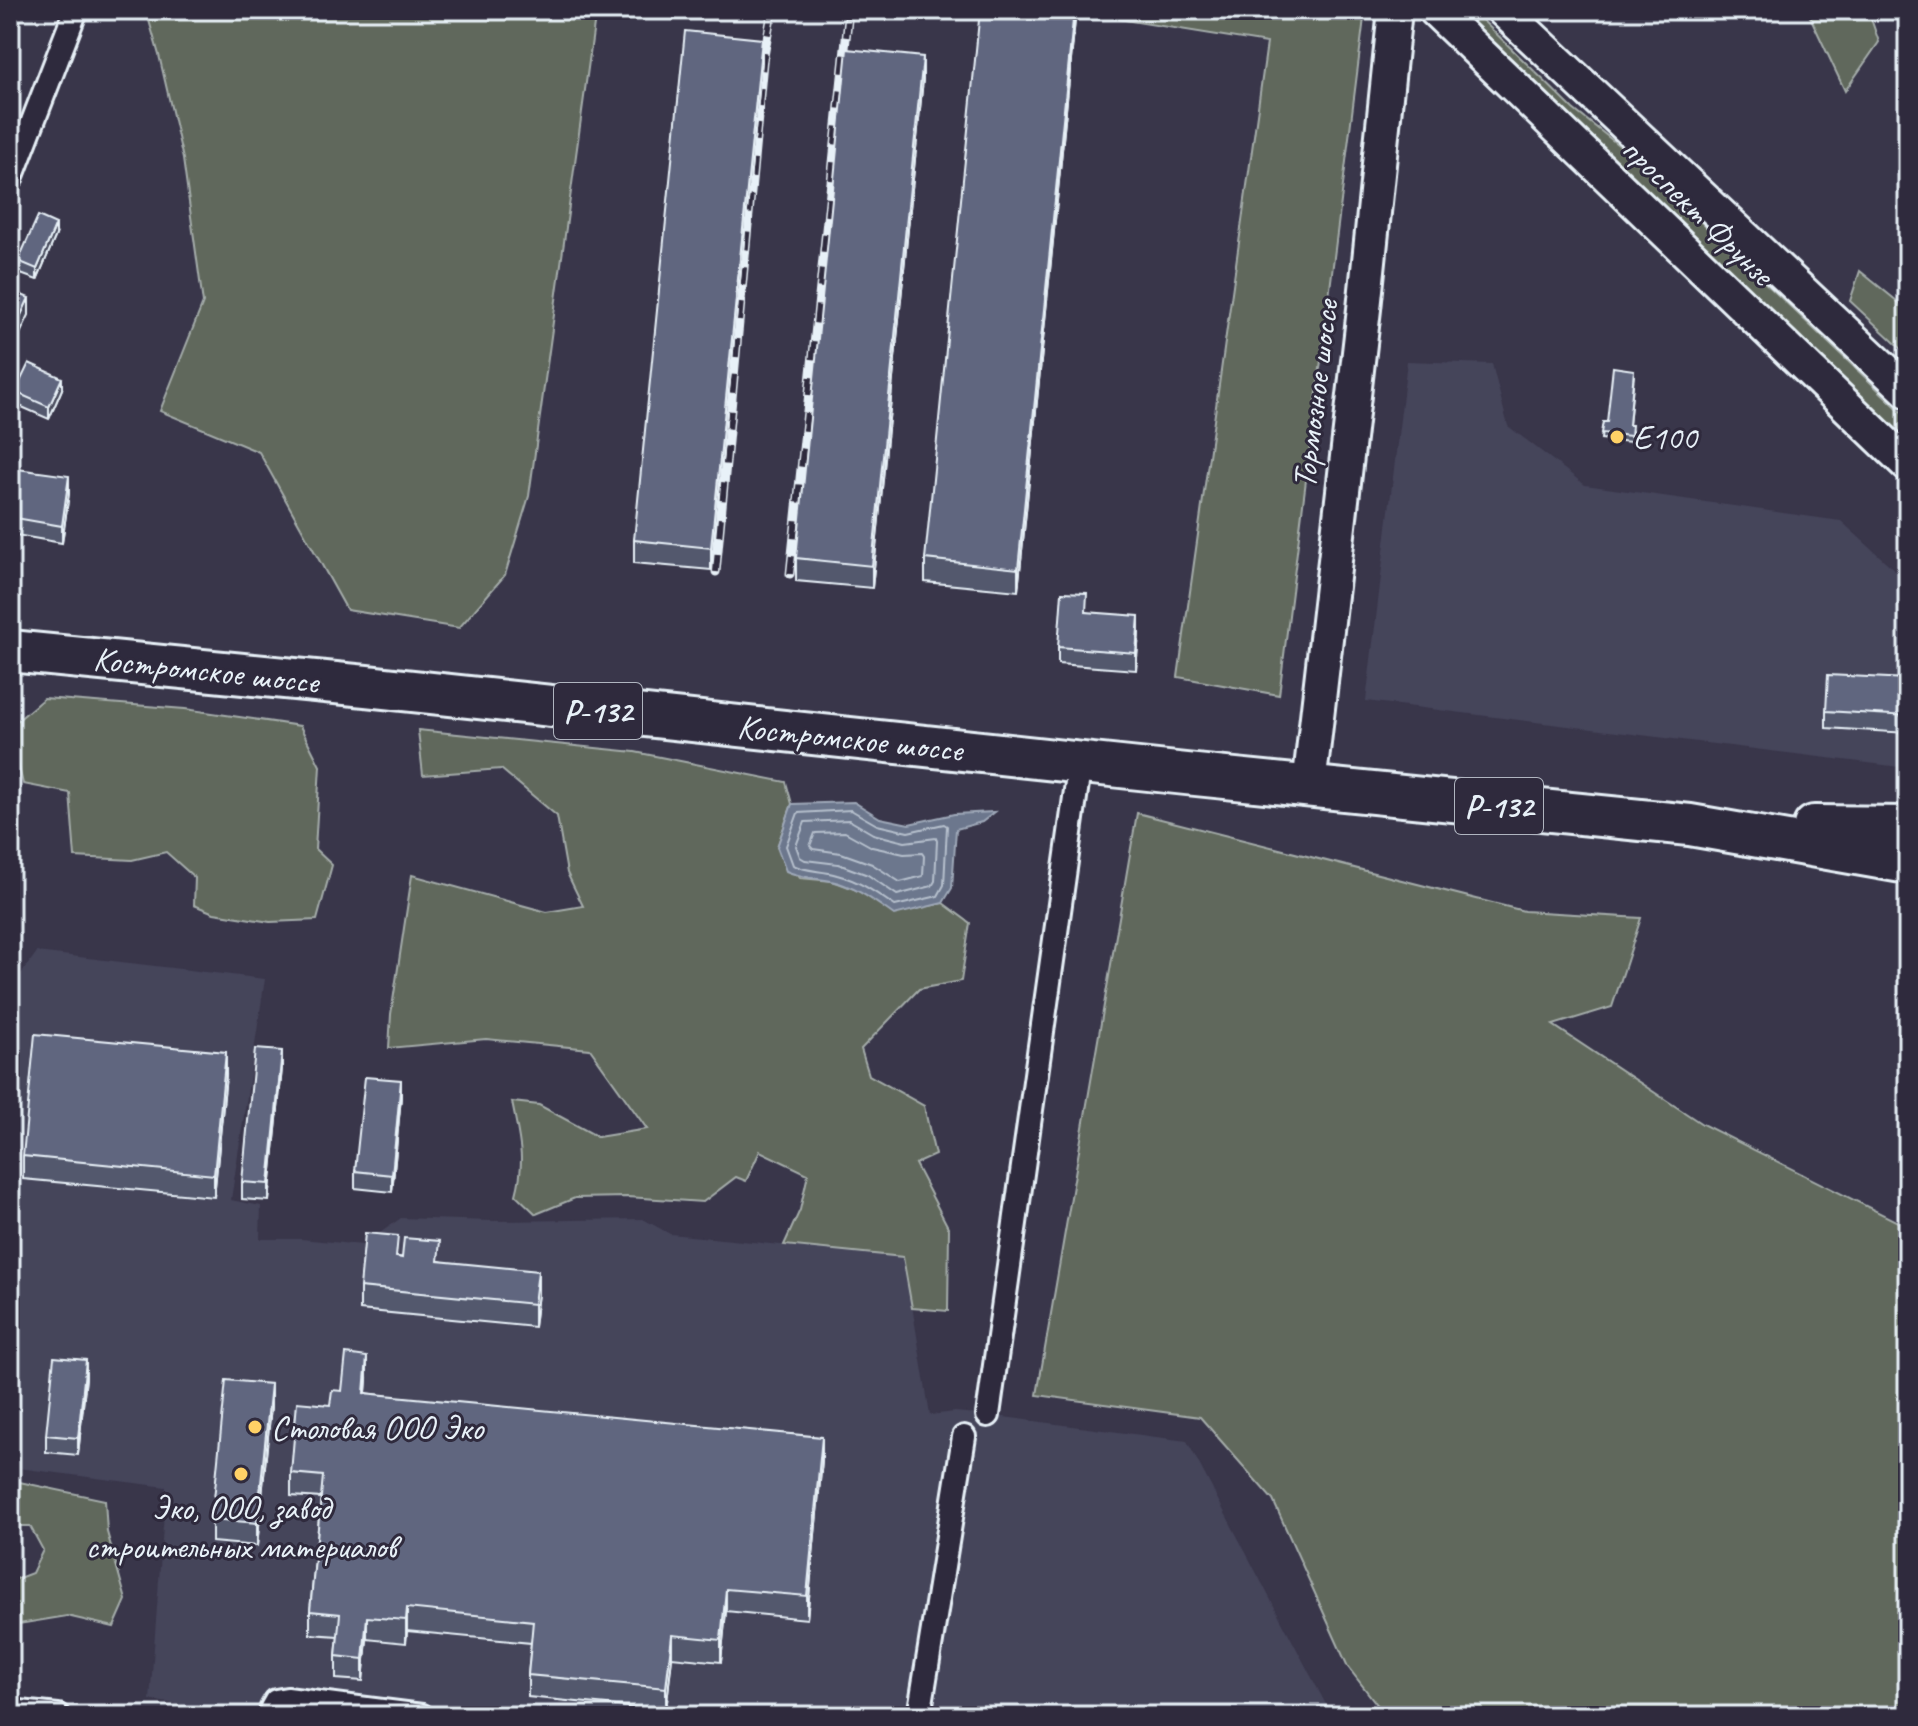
<svg xmlns="http://www.w3.org/2000/svg" width="1918" height="1726" viewBox="0 0 1918 1726" font-family="Caveat,sans-serif">
  <rect width="100%" height="100%" fill="#39364a"/>
  <filter id="ink" filterUnits="userSpaceOnUse"><feTurbulence type="fractalNoise" baseFrequency=".0125" numOctaves="2"/><feDisplacementMap in="SourceGraphic" scale="16" xChannelSelector="R" yChannelSelector="G"/><feConvolveMatrix kernelMatrix="1 2 1 2 8 2 1 2 1" color-interpolation-filters="sRGB"/></filter>
  <g filter="url(#ink)">
    <!-- built -->
    <path fill="#45445a" d="M1407 361 1492 364 1508 426 1585 485 1841 521 1908 582V768L1366 701Z
      M37 952 265 979 231 1200 261 1206 260 1239H301L363 1245 401 1218 491 1221 643 1219 670 1234 904 1257 930 1415 955 1412 988 1415 1187 1441 1332 1716H252L150 1700 166 1487 10 1467V989Z"/>
    <!-- green -->
    <path fill="#61685b" stroke="#a4acaa" stroke-width="2" d="M146 10H596L529 496 505 575 459 628 347 610 259 452 160 411 203 303 183 159 159 55Z
      M1114 10H1365L1279 695 1178 677 1267 43 1112 18Z
      M1461 10H1472L1573 109 1626 151 1908 418V442L1518 67Z
      M1807 10H1868L1879 42 1845 91Z
      M1860 271 1908 310V355L1850 301Z
      M44 698 185 709 300 726 320 766 315 849 332 865 317 920 270 922 214 913 194 905 195 878 166 852 132 860 75 857 70 793 23 784 10 730V727Z
      M418 730 635 752 786 782 792 804 777 847 800 878 833 881 862 892 894 914 943 903 970 923 961 981 919 989 861 1049 869 1075 924 1106 935 1155 915 1164 949 1229 948 1311 912 1308 903 1257 784 1245 800 1210 808 1174 760 1151 746 1181 736 1177 703 1202 627 1197 575 1198 536 1214 516 1195C526 1158 519 1139 512 1102L539 1105 598 1137 647 1129 590 1049 486 1039 389 1048 391 1014 412 875 547 912 583 906 567 873 557 816 501 769 423 775Z
      M1137 813 1524 911 1641 918 1612 1007 1553 1025 1702 1124 1908 1227V1716H1386L1348 1667 1273 1500 1200 1417 1037 1395Z
      M10 1480 105 1500 107 1532 126 1600 114 1627 67 1616 19 1624 10 1610 11 1581 32 1573 43 1550 30 1526H10Z"/>
    <!-- water -->
    <path fill="#6c778d" stroke="#9ea8b8" stroke-width="2" d="M854 802 880 818 909 824 954 814 995 812 982 822 956 829 952 888 943 903 894 915C874 901 855 886 831 881 815 878 801 878 786 871L777 847 792 804Z"/>
    <g fill="none" stroke-linecap="round" stroke-linejoin="round">
      <!-- shore -->
      <path stroke="#b6c0cd" stroke-width="2" d="M851 810 877 825 908 832 944 824 947 826 944 885 938 896 895 906C876 893 860 881 837 875 822 870 807 872 793 865L786 846 798 813Z
        M849 820 873 834 905 842 936 838 937 841 935 881 932 886 897 895 868 875 838 864 805 860 800 857 796 846 805 822Z
        M845 832 872 847 904 854 922 853 924 856 923 876 900 882 872 864 841 853 813 849 810 846 815 833Z"/>
      <defs>
        <path id="street" d="M10 181 76 10
          M988 1415 1080 762
          M10 1711 58 1716
          M271 1716 272 1708 276 1701 287 1699 422 1716
          M919 1716 964 1437"/>
        <path id="secondary" d="M1435 10 1908 465
          M1503 10 1908 391
          M1309 786 1364 309 1395 10"/>
        <path id="highway" d="M10 651 366 686 1186 774 1690 825 1908 863
          M1814 826 1908 827"/>
      </defs>
      <!-- street casing -->
      <use href="#street" stroke="#e8f1f8" stroke-width="28"/>
      <!-- secondary casing -->
      <use href="#secondary" stroke="#e8f1f8" stroke-width="38"/>
      <!-- highway casing -->
      <use href="#highway" stroke="#e8f1f8" stroke-width="46"/>
      <!-- street -->
      <use href="#street" stroke="#2f2a3d" stroke-width="22"/>
      <!-- secondary -->
      <use href="#secondary" stroke="#2f2a3d" stroke-width="32"/>
      <!-- highway -->
      <use href="#highway" stroke="#2f2a3d" stroke-width="40"/>
      <defs>
        <path id="rail" d="M716 572 763 62 772 10
          M790 574 849 10"/>
      </defs>
      <!-- rail casing -->
      <use href="#rail" stroke="#e8f1f8" stroke-width="9"/>
      <!-- rail -->
      <use href="#rail" stroke="#2f2a3d" stroke-width="6" stroke-dasharray="18" stroke-linecap="butt"/>
    </g>
    <!-- wall -->
    <path fill="#53586d" stroke="#e8f1f8" stroke-width="2" d="M1076 10 1018 591 925 582V559Z
      M762 61 711 570 634 563V540Z
      M923 79 872 588 796 581V558Z
      M56 235 37 280 18 273V261Z
      M1634 375 1629 425 1632 431 1631 442 1601 439 1603 422H1607Z
      M62 389 49 419 15 404V392Z
      M10 468 69 493 62 543 10 534Z
      M1087 612 1139 633 1136 670 1058 664V647Z
      M1908 679V733L1826 728V711Z
      M282 1068 269 1201 242 1199V1182Z
      M226 1075 214 1197 23 1179V1156Z
      M401 1097 392 1192 355 1188V1171Z
      M398 1257 440 1261 538 1293 534 1327 360 1310V1287Z
      M86 1377 78 1455 46 1452V1435Z
      M367 1379 366 1393 822 1460 807 1619 726 1611 721 1662 672 1657 666 1711 528 1697V1675L531 1643 407 1631 406 1643 367 1639 363 1681 336 1679V1656L338 1636 310 1634V1611L321 1498 291 1496V1473L330 1405 342 1391Z
      M271 1406 257 1546 212 1542V1519Z"/>
    <!-- shaded-wall -->
    <path fill="#444759" stroke="#e8f1f8" stroke-width="2" d="M1074 10H1076L1018 591V569Z
      M762 39V61L711 570V548Z
      M923 57V79L872 588V566Z
      M56 224V235L37 280V269Z
      M29 298V315L10 355V338Z
      M62 378V389L49 419V407Z
      M69 476V493L62 543V526Z
      M1139 616V633L1136 670V653Z
      M282 1051V1068L269 1201V1184Z
      M226 1052V1075L214 1197V1175Z
      M401 1080V1097L392 1192V1175Z
      M538 1271V1293L534 1327V1304Z
      M367 1357V1379L364 1415V1393Z
      M86 1360V1377L78 1455V1438Z
      M271 1384V1406L257 1546V1523Z
      M822 1437V1460L807 1619V1596Z
      M726 1589V1611L721 1662V1640Z
      M407 1608V1631L406 1643V1620Z
      M367 1617V1639L363 1681V1659Z
      M672 1635V1657L666 1711V1688Z"/>
    <!-- building -->
    <path fill="#61667f" stroke="#e8f1f8" stroke-width="2" d="M980 10H1074L1018 569 925 559Z
      M685 31 762 39 711 548 634 540Z
      M847 49 923 57 872 566 796 558Z
      M38 216 56 224 37 269 18 261Z
      M10 290 29 298 10 338Z
      M29 363 62 378 49 407 15 392Z
      M1613 367 1634 370 1629 425H1632L1631 436 1601 433 1603 422H1607Z
      M10 468 69 476 62 526 10 517Z
      M1062 592 1087 593 1086 612 1139 616 1136 653 1058 647Z
      M1828 675 1908 679V716L1826 711Z
      M35 1034 226 1052 214 1175 23 1156Z
      M255 1049 282 1051 269 1184 242 1182Z
      M365 1077 401 1080 392 1175 355 1171Z
      M365 1233 398 1236 396 1257 402 1258 404 1238 440 1241 438 1261 538 1271 534 1304 360 1287Z
      M346 1354 367 1357 364 1393 822 1437 807 1596 726 1589 721 1640 672 1635 666 1688 528 1675 533 1621 407 1608 406 1620 367 1617 363 1659 336 1656 340 1614 310 1611 323 1476 291 1473 297 1402 330 1405 332 1390 342 1391Z
      M54 1357 86 1360 78 1438 46 1435Z
      M226 1380 271 1384 257 1523 212 1519Z"/>
  </g>
  <!-- markers -->
  <g fill="#ffd166" stroke="#2f2a3d" stroke-width="3">
    <circle cx="1617" cy="437" r="8"/>
    <circle cx="255" cy="1427" r="8"/>
    <circle cx="241" cy="1474" r="8"/>
  </g>
  <g text-anchor="middle" dominant-baseline="central" stroke-width="6" stroke-linejoin="round" paint-order="stroke">
    <!-- shield labels -->
    <g fill="#2f2a3d" stroke="#b0b5c0" stroke-width="2">
      <rect x="554" y="683" width="88" height="56" rx="6"/>
      <rect x="1455" y="778" width="88" height="56" rx="6"/>
    </g>
    <g font-size="32" font-weight="bold" fill="#e8f1f8">
      <text x="598" y="711">Р-132</text>
      <text x="1499" y="806">Р-132</text>
    </g>
    <!-- street labels -->
    <g font-size="34" fill="#e8f1f8" stroke="#2f2a3d">
      <text transform="translate(1698 211) rotate(44)">проспект Фрунзе</text>
      <text transform="translate(1315 394) rotate(-83)">Тормозное шоссе</text>
      <text transform="translate(206 670) rotate(6)">Костромское шоссе</text>
      <text transform="translate(850 738) rotate(6)">Костромское шоссе</text>
    </g>
    <!-- poi labels -->
    <g font-size="34" fill="#e8f1f8" stroke="#2f2a3d" text-anchor="start">
      <text x="1633" y="437">E100</text>
      <text x="271" y="1427">Столовая ООО Эко</text>
      <text x="241" y="1507" text-anchor="middle">Эко, ООО, завод<tspan x="241" dy="39">строительных материалов</tspan></text>
    </g>
  </g>
  <!-- margin -->
  <rect width="1918" height="1726" fill="none" stroke="#2f2a3d" stroke-width="40"/>
  <rect x="20" y="20" width="1878" height="1686" fill="none" stroke="#e8f1f8" stroke-width="3" filter="url(#ink)"/>
</svg>
